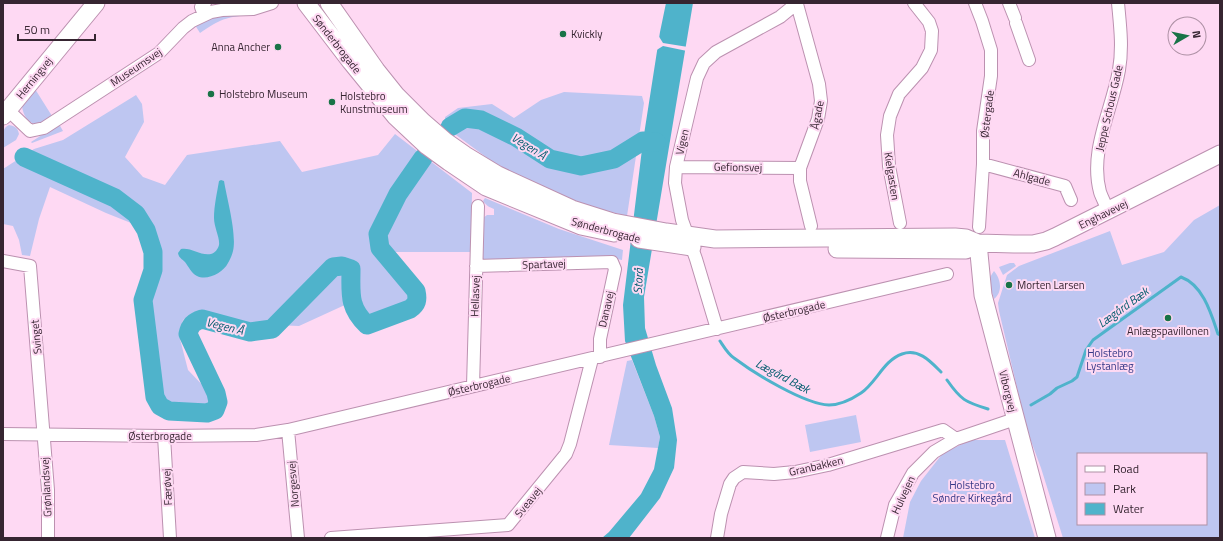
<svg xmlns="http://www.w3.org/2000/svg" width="1223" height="541" viewBox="0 0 1223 541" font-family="'Titillium Web',sans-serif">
  <rect width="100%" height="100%" fill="#fed9f3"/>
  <!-- green -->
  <path fill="#bec6f1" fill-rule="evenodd" d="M250 14V15C225 17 221 19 200 33L195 25C212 15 231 15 250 14Z
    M35 89 52 116C49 118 45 122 41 123 30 127 23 116 22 106Z
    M564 92 642 96 644 103 627 216 592 207 561 196 522 178 490 160 452 132 446 125 445 117 458 108 492 104 514 118 541 100Z
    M136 95 142 104 144 122 125 157 143 177 165 185 187 155 280 141 302 172 378 155 395 134 472 193 471 252H392L410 291 409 302 372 317 347 304 299 326 251 324 197 313 187 317 183 320 179 335 188 370 210 393V401L204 405 172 406 161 396 147 305 157 251 151 231 106 213 50 187 39 219 30 256 22 255 19 240 13 226 3 224V169L34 149 63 140Z
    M59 124 63 131 32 143 31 142Z
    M9 125C15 126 18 128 19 134L16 140 3 148C3 140 0 129 9 125Z
    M485 198 559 229 623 250 622 260 601 256 486 261 482 258 483 218 487 215H494V209C489 207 487 206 483 201Z
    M1220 205V538H1063L1041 468 1027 430 999 311 998 303 1007 275 1019 266 1110 231 1122 265 1164 252 1194 220ZM1078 454H1206V524H1078Z
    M1010 263H1014L1016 266 1003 275 999 267Z
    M994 271C1001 279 1003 292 994 299 991 287 986 281 994 271Z
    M632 360 654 416 660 437 658 448 609 445 627 361Z
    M856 415 861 442 810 452 805 425Z
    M971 440H1005L1035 538H903L910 502 921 481 943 453Z"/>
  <!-- water -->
  <path fill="#4fb3cb" d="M666 3H693L644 297 645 328 656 365 672 408 677 440 674 468 660 498 629 538H602L609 532 641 494 654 469 660 437 654 416 625 341 623 305 643 141 660 32Z
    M221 180 224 181C227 199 237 234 233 251 232 255 230 260 228 263 223 273 207 281 197 276 191 273 189 267 185 262 181 258 179 258 178 253L181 249C191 247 200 256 211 254 215 253 218 249 219 245 220 238 214 227 214 218 214 206 217 193 219 181Z"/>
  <!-- pier -->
  <path fill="#fed9f3" d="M658 35 663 43 688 47 687 51 663 46 655 51Z"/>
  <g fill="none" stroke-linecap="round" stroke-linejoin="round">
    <!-- stream -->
    <path stroke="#4fb3cb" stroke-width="3" d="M720 341C724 347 728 354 734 358 754 373 804 404 829 405 840 405 852 399 861 393 876 383 884 360 902 354 919 348 931 362 941 372
      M947 380C961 400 965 402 988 409
      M1031 405 1050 394 1057 388 1072 381 1077 377 1086 350 1093 340 1181 277C1203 285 1211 313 1218 334L1220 335"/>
    <!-- river -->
    <path stroke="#4fb3cb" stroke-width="19" d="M450 127 465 118 481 120 516 137 550 159 581 166 614 159 643 141 656 142
      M24 157 115 198 136 214 146 230 153 252V270L143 300 155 397 160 406 169 411 207 413 215 410 218 402 216 393 188 334C190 325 193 322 202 319L250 332 272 329 333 267 342 266 351 269C351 293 348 307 367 325L410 309C417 304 418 300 416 291L380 248 378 234 398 194 423 158"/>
    <defs>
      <path id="street" d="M975 3 982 21 991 50V76L983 131V164L979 227
        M1009 3 1015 18
        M797 4 819 84 821 101 818 119 800 168V181L811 226
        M204 15 201 7 205 3
        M1016 23 1029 60
        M8 110 30 131 44 128 159 53 183 28 192 21 211 12 222 10 253 9 272 3
        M983 164 1065 186 1071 200
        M676 167 800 168
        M1108 211C1106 205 1102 198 1100 192 1089 151 1112 110 1119 70 1123 47 1120 25 1118 3
        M900 223 889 166 887 135 890 116 899 94 922 68 931 50 932 31 929 22 914 3
        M3 261 30 266 48 490V538
        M476 266 612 262 615 269 600 339V357
        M717 329 696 259 682 220 675 183 676 167 697 78 704 63 716 52 780 17 797 3
        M473 386 478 206
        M288 430 298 538
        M3 434 164 436 256 435 288 430 947 274
        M164 436 170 538
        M331 538 508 525 566 454 570 444 592 359
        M717 538 721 514 730 484 734 478 743 472 774 474 795 472 828 465 943 430 956 439
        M887 538 895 505 913 473 934 452 956 439 1015 419"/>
      <path id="secondary" d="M306 3 351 62 395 116 427 146 449 162 486 187 581 226 614 233
        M329 3 376 70 396 95 423 122 445 141 465 155 498 175 572 209 613 222 666 232 715 239 955 237 966 238 978 243 1014 244H1033L1046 241 1055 237 1220 154
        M3 116 96 3
        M639 239 692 247
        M978 243 983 295 1047 538
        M837 249 966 250 978 243"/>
    </defs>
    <!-- street casing -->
    <use href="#street" stroke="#bc91b0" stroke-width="14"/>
    <!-- secondary casing -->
    <use href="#secondary" stroke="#bc91b0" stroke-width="19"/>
    <!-- street -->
    <use href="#street" stroke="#fff" stroke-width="12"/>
    <!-- secondary -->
    <use href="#secondary" stroke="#fff" stroke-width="17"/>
  </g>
  <!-- markers -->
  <g fill="#197347" stroke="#fed9f3" stroke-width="1.5">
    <circle cx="563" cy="34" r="4"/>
    <circle cx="278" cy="47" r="4"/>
    <circle cx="211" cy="94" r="4"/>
    <circle cx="332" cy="102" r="4"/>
    <circle cx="1009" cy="285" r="4"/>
    <circle cx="1168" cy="318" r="4"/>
  </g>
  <g text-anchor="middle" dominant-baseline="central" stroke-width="4" stroke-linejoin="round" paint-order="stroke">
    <!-- poi labels -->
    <g font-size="11" fill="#362531" stroke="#fed9f3" text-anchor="start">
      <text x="571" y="34">Kvickly</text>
      <text x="270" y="47" text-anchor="end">Anna Ancher</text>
      <text x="219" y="94">Holstebro Museum</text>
      <text x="340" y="96">Holstebro<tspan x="340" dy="13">Kunstmuseum</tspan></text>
      <text x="1017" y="285">Morten Larsen</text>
      <text x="1168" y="331" text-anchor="middle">Anlægspavillonen</text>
    </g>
    <!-- street labels -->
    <g font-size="11" fill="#362531" stroke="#fed9f3">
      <text transform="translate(337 44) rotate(52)">Sønderbrogade</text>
      <text transform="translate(136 67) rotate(-34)">Museumsvej</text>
      <text transform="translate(34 78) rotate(-51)">Herningvej</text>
      <text transform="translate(1109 108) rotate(-77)">Jeppe Schous Gade</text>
      <text transform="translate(987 114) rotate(-83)">Østergade</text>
      <text transform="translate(817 115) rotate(-79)">Ågade</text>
      <text transform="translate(682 142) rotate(-77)">Vigen</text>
      <text transform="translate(738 167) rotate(1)">Gefionsvej</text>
      <text transform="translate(892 176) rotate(81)">Kielgasten</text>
      <text transform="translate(1032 177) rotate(15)">Ahlgade</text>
      <text transform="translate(1103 214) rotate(-26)">Enghavevej</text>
      <text transform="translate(606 230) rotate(15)">Sønderbrogade</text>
      <text transform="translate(544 264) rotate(-2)">Spartavej</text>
      <text transform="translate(475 296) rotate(-88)">Hellasvej</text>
      <text transform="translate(606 309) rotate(-77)">Danavej</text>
      <text transform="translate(794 311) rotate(-13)">Østerbrogade</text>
      <text transform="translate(36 337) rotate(-95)">Svinget</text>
      <text transform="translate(479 385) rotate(-13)">Østerbrogade</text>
      <text transform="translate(1008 391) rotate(76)">Viborgvej</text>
      <text x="160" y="436">Østerbrogade</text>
      <text transform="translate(816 466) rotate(-13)">Granbakken</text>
      <text transform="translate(293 484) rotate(-95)">Norgesvej</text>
      <text transform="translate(46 487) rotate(-93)">Grønlandsvej</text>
      <text transform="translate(167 487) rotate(-93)">Færøvej</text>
      <text transform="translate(903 495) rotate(-65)">Hulvejen</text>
      <text transform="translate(528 502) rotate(-51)">Sveavej</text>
    </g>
    <!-- park labels -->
    <g font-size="11" fill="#353987" stroke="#fed9f3">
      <text x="1110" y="353">Holstebro<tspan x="1110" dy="13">Lystanlæg</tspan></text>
      <text x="972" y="485">Holstebro<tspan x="972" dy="13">Søndre Kirkegård</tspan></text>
    </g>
    <!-- water labels -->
    <g font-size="12" font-style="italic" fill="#055d6f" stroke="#fed9f3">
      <text transform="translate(529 146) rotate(32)">Vegen Å</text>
      <text transform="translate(638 281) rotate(-87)">Storå</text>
      <text transform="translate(1123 307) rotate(-36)">Lægård Bæk</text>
      <text transform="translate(225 326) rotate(14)">Vegen Å</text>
      <text transform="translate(783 376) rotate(28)">Lægård Bæk</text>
    </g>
  </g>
  <!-- border -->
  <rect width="1223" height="541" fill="none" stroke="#362531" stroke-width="8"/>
  <!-- legend -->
  <rect x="1077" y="453" width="130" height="72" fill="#fed9f3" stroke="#ae91a5"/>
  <rect x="1085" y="466" width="20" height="6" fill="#ffffff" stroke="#ae91a5"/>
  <text x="1113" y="473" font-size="12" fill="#362531">Road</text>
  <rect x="1085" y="483" width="20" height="12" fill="#bec6f1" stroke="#ae91a5"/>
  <text x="1113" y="493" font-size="12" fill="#362531">Park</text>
  <rect x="1085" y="503" width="20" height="12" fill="#4fb3cb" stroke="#ae91a5"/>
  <text x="1113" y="513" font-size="12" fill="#362531">Water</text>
  <!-- north arrow -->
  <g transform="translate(1187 36) rotate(81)"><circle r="19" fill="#fed9f3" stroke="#ae91a5"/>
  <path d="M0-3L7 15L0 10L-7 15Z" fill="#197347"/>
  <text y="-6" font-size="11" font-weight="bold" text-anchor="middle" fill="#362531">N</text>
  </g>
  <!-- scale -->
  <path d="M18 34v6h77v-6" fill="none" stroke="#362531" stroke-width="2"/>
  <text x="24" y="34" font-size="12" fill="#362531" stroke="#fed9f3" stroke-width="3" paint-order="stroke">50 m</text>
</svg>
